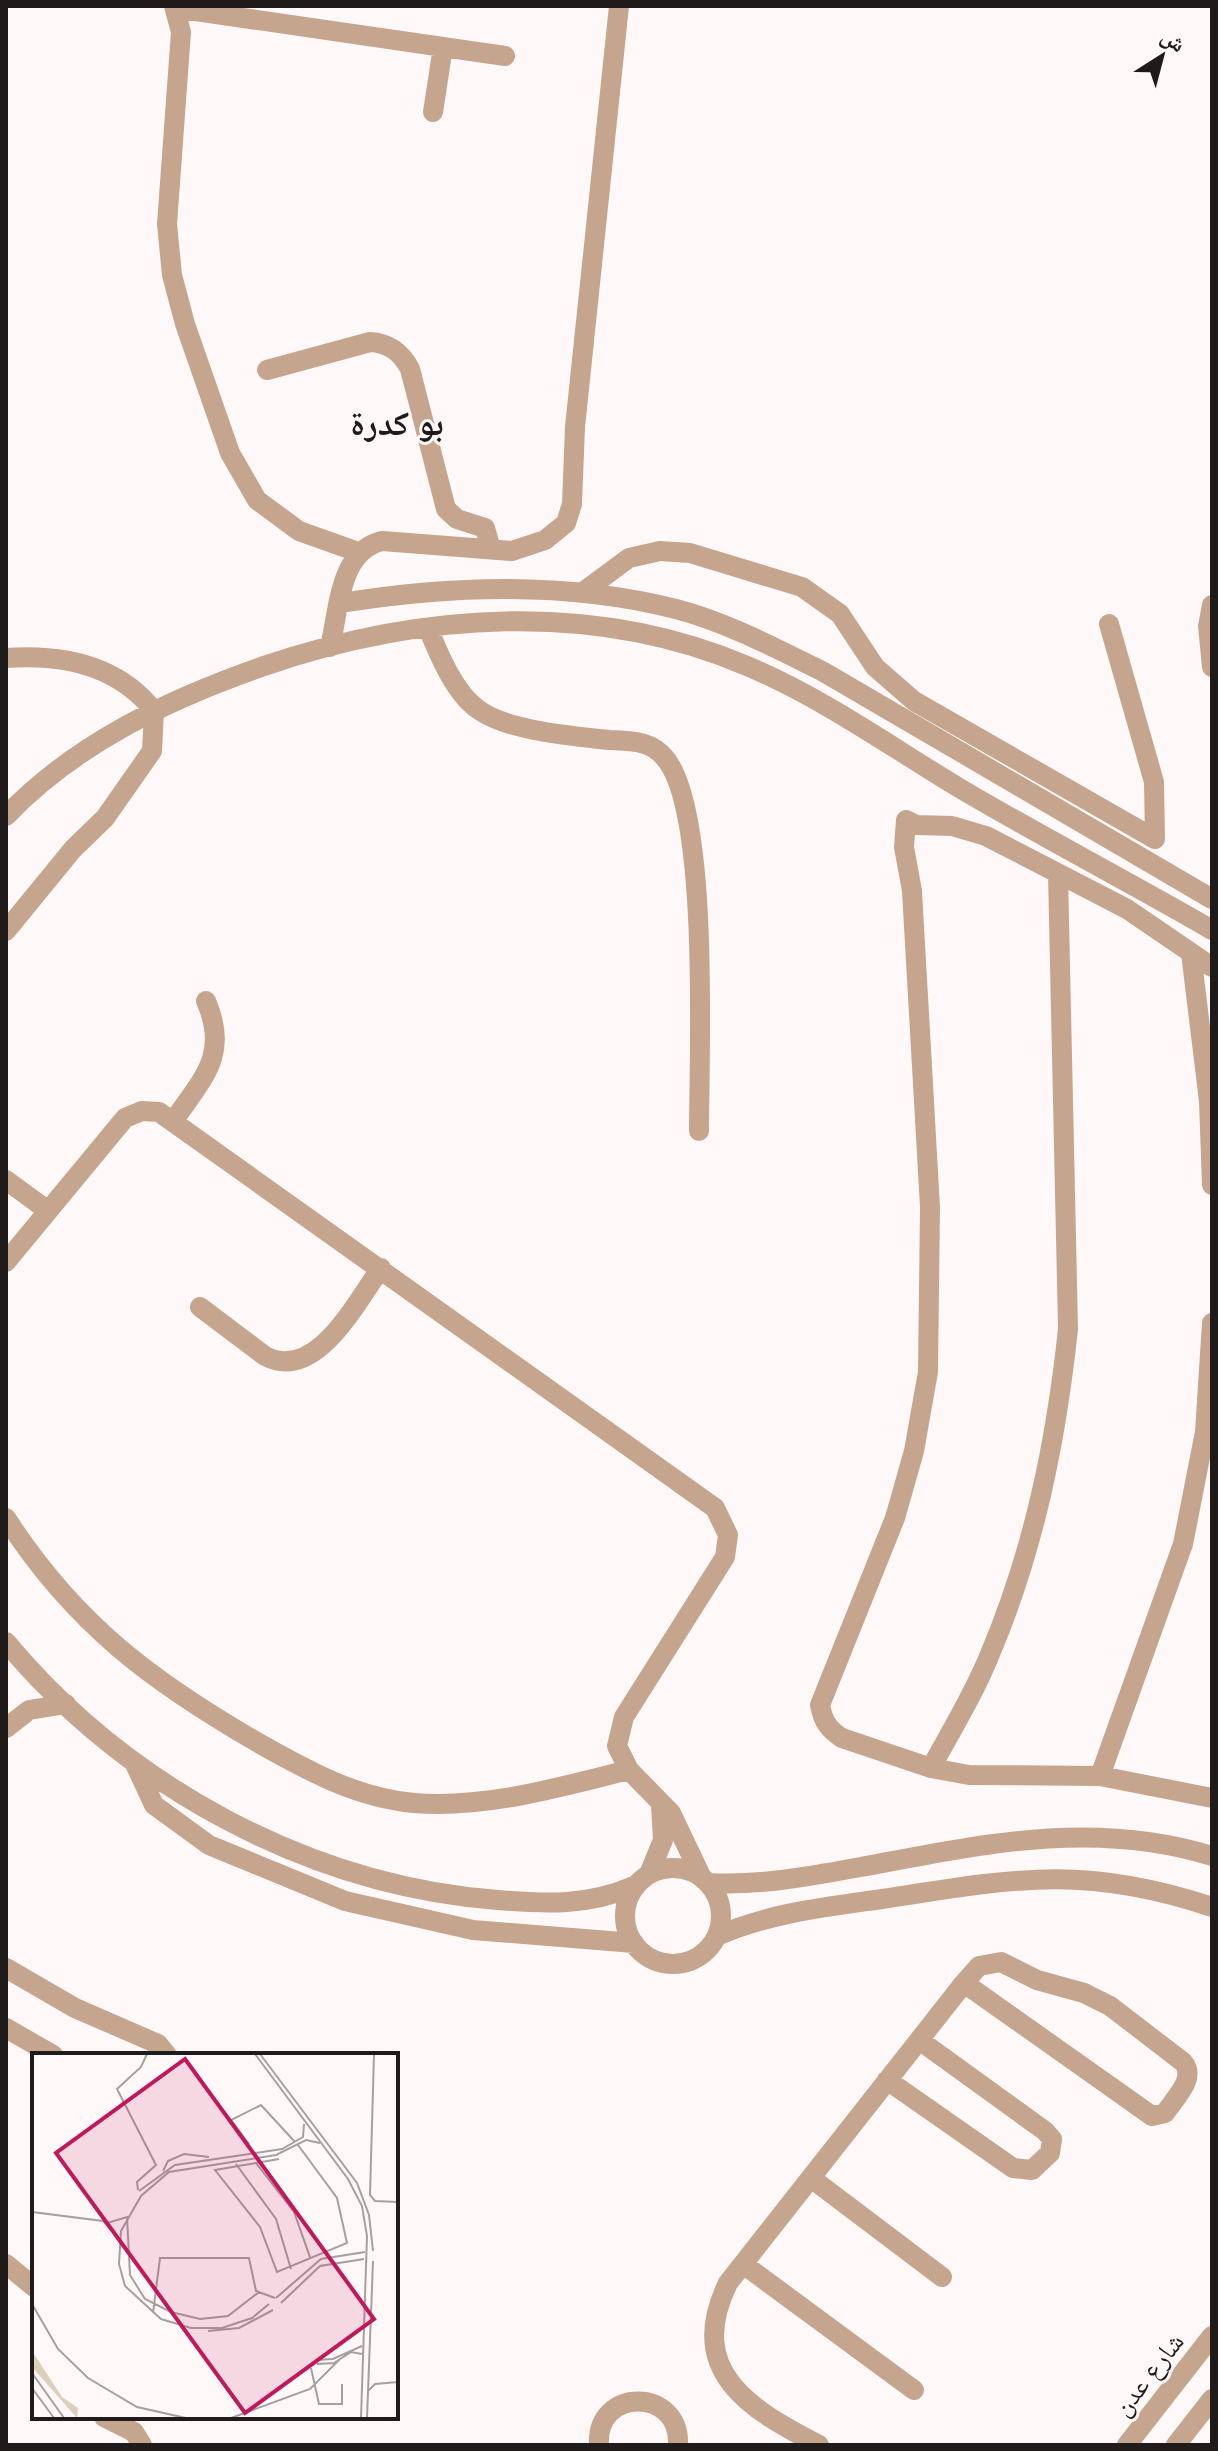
<svg xmlns="http://www.w3.org/2000/svg" width="1218" height="2451" viewBox="0 0 1218 2451" font-family="Spectral,'Noto Naskh Arabic',serif">
  <rect width="100%" height="100%" fill="#fef9f8"/>
  <g fill="none" stroke-linecap="round" stroke-linejoin="round">
    <!-- minor -->
    <path stroke="#c6a58f" stroke-width="20" d="M174 6 181 32 167 224 172 275 185 324 230 453 257 500 299 531 358 552
      M175 8 505 56
      M433 112 443 47
      M267 370 370 342C389 343 401 352 410 369L446 509 457 519 485 528 491 549
      M583 592 629 558 660 551 690 553 802 587 840 614 875 667 914 701 1155 839 1154 782 1109 624
      M341 603C452 585 566 581 676 609 726 622 775 648 822 671L1212 899
      M1212 605 1208 626 1212 667
      M428 628C439 655 455 694 479 710 508 731 574 736 609 740 630 741 651 740 665 758 710 811 699 1056 699 1131
      M330 647C339 610 339 551 382 541L512 551 545 540 566 523 572 504 575 427 619 6
      M6 658C63 654 118 665 154 711L152 751 105 818 73 849 6 931
      M6 816C76 743 169 699 264 666 419 613 593 600 747 666 823 698 891 747 961 789 1044 838 1129 882 1212 930
      M1191 953 1209 1101 1212 1185
      M1212 967 1127 909 986 836 952 826 916 825 906 820 904 847 912 891 930 1207 928 1372 914 1451 895 1518 820 1705C823 1721 828 1729 842 1738L931 1768 969 1775 1100 1776 1212 1798
      M174 1120C204 1077 229 1054 206 1001
      M6 1180 47 1210
      M6 1262 125 1118 142 1111 159 1112 715 1508 728 1535 725 1557 624 1717 617 1746 629 1770 671 1813 701 1876
      M200 1307 265 1356C316 1383 356 1302 381 1268
      M6 1518C75 1625 154 1683 262 1745 310 1772 358 1798 414 1803 486 1809 559 1787 629 1770
      M6 1642C126 1786 310 1886 498 1900 546 1904 588 1906 634 1886
      M6 1728 29 1710 66 1704
      M135 1764 154 1805 209 1845 345 1901 473 1930 634 1943
      M931 1768C951 1731 974 1694 990 1654 1034 1550 1056 1442 1068 1329L1058 874
      M1100 1776 1183 1544 1205 1432 1212 1323
      M625 1916a48 48 0 1 1 96 0a48 48 0 1 1-96 0Z
      M649 1874 663 1840 661 1805
      M708 1883C761 1886 809 1876 861 1867 979 1845 1093 1819 1212 1856
      M717 1936C770 1913 825 1907 882 1899 1012 1879 1083 1864 1212 1907
      M6 1968 75 2008 158 2044 167 2055
      M6 2028 53 2055
      M887 2080 1013 2168 1032 2170 1050 2153 1052 2139 1045 2131 919 2040
      M811 2178 942 2277
      M6 2264 34 2287
      M743 2264 914 2390
      M104 2417 134 2432 142 2445
      M599 2445C595 2387 681 2387 678 2445
      M819 2445C749 2409 685 2371 728 2283L964 1983 979 1966 1001 1962 1037 1980 1084 1993 1110 2006 1183 2062C1197 2078 1175 2098 1165 2113L1152 2116 964 1983
      M1127 2445 1212 2336
      M1176 2445 1212 2399"/>
  </g>
  <g text-anchor="middle" dominant-baseline="central" stroke-width="6" stroke-linejoin="round" paint-order="stroke">
    <!-- street labels -->
    <g font-size="26" fill="#1f1b1a" stroke="#fef9f8">
      <text transform="translate(1149 2375) rotate(-52)">شارع عدن</text>
    </g>
    <!-- district labels -->
    <g font-size="34" font-weight="bold" fill="#1f1b1a" stroke="#fef9f8">
      <text x="397" y="425">بو كدرة</text>
    </g>
  </g>
  <!-- overview -->
  <g transform="translate(32 2053)">
    <rect width="366" height="366" fill="#fef9f8"/>
    <path d="M0 298 30 344 46 355 45 365 0 314Z" fill="#dcd0ba"/>
    <path fill="none" stroke="#a5a09f" stroke-width="2" d="M223 1 316 126 330 153 335 183 329 365M228 1 325 130 337 162 341 198M342 1 338 142 343 148 366 149M217 91 199 67 229 52 263 89M247 106 183 117 228 174 245 219 315 190 305 145 266 92M224 110 262 159 278 204M204 111 244 166 259 216M131 118 136 108 152 101 177 104M106 137 105 129 124 112 85 36 109 14 115 1M107 138 143 112 250 96 271 84 272 71M0 159 71 168 83 181M75 170 95 164 98 222 113 246 139 259 168 266 196 263 227 239M244 245 289 206 333 199M249 250 288 213 332 206M0 251 26 296 56 325 105 354 154 365M237 251 220 265 190 275H159L129 266 93 233 87 211 89 178 109 143 137 119 244 102 274 87 288 90M121 260 128 205H217L224 238 243 245M176 278 207 275 241 257M284 307 301 306 330 293M285 311 302 310 319 299 330 301M279 315 287 351H310V331M0 320 32 365M0 335 22 365M336 338 343 331 366 329M199 365 278 336 308 306M335 365 341 208"/>
    <path fill="#c2185b" fill-opacity="0.15" stroke="#c2185b" stroke-width="4" d="M153 6 342 266 213 360 24 100Z"/>
    <rect width="366" height="366" fill="none" stroke="#1f1b1a" stroke-width="4"/>
  </g>
  <!-- border -->
  <rect width="1218" height="2451" fill="none" stroke="#1f1b1a" stroke-width="16"/>
  <!-- north arrow -->
  <g transform="translate(1162 56) rotate(36)" stroke="#fef9f8" stroke-width="6" paint-order="stroke">
  <path d="M0-6L14 30L0 20L-14 30Z" fill="#1f1b1a"/>
  <text y="-12" font-size="22" font-weight="bold" text-anchor="middle" fill="#1f1b1a">ش</text>
  </g>
</svg>
